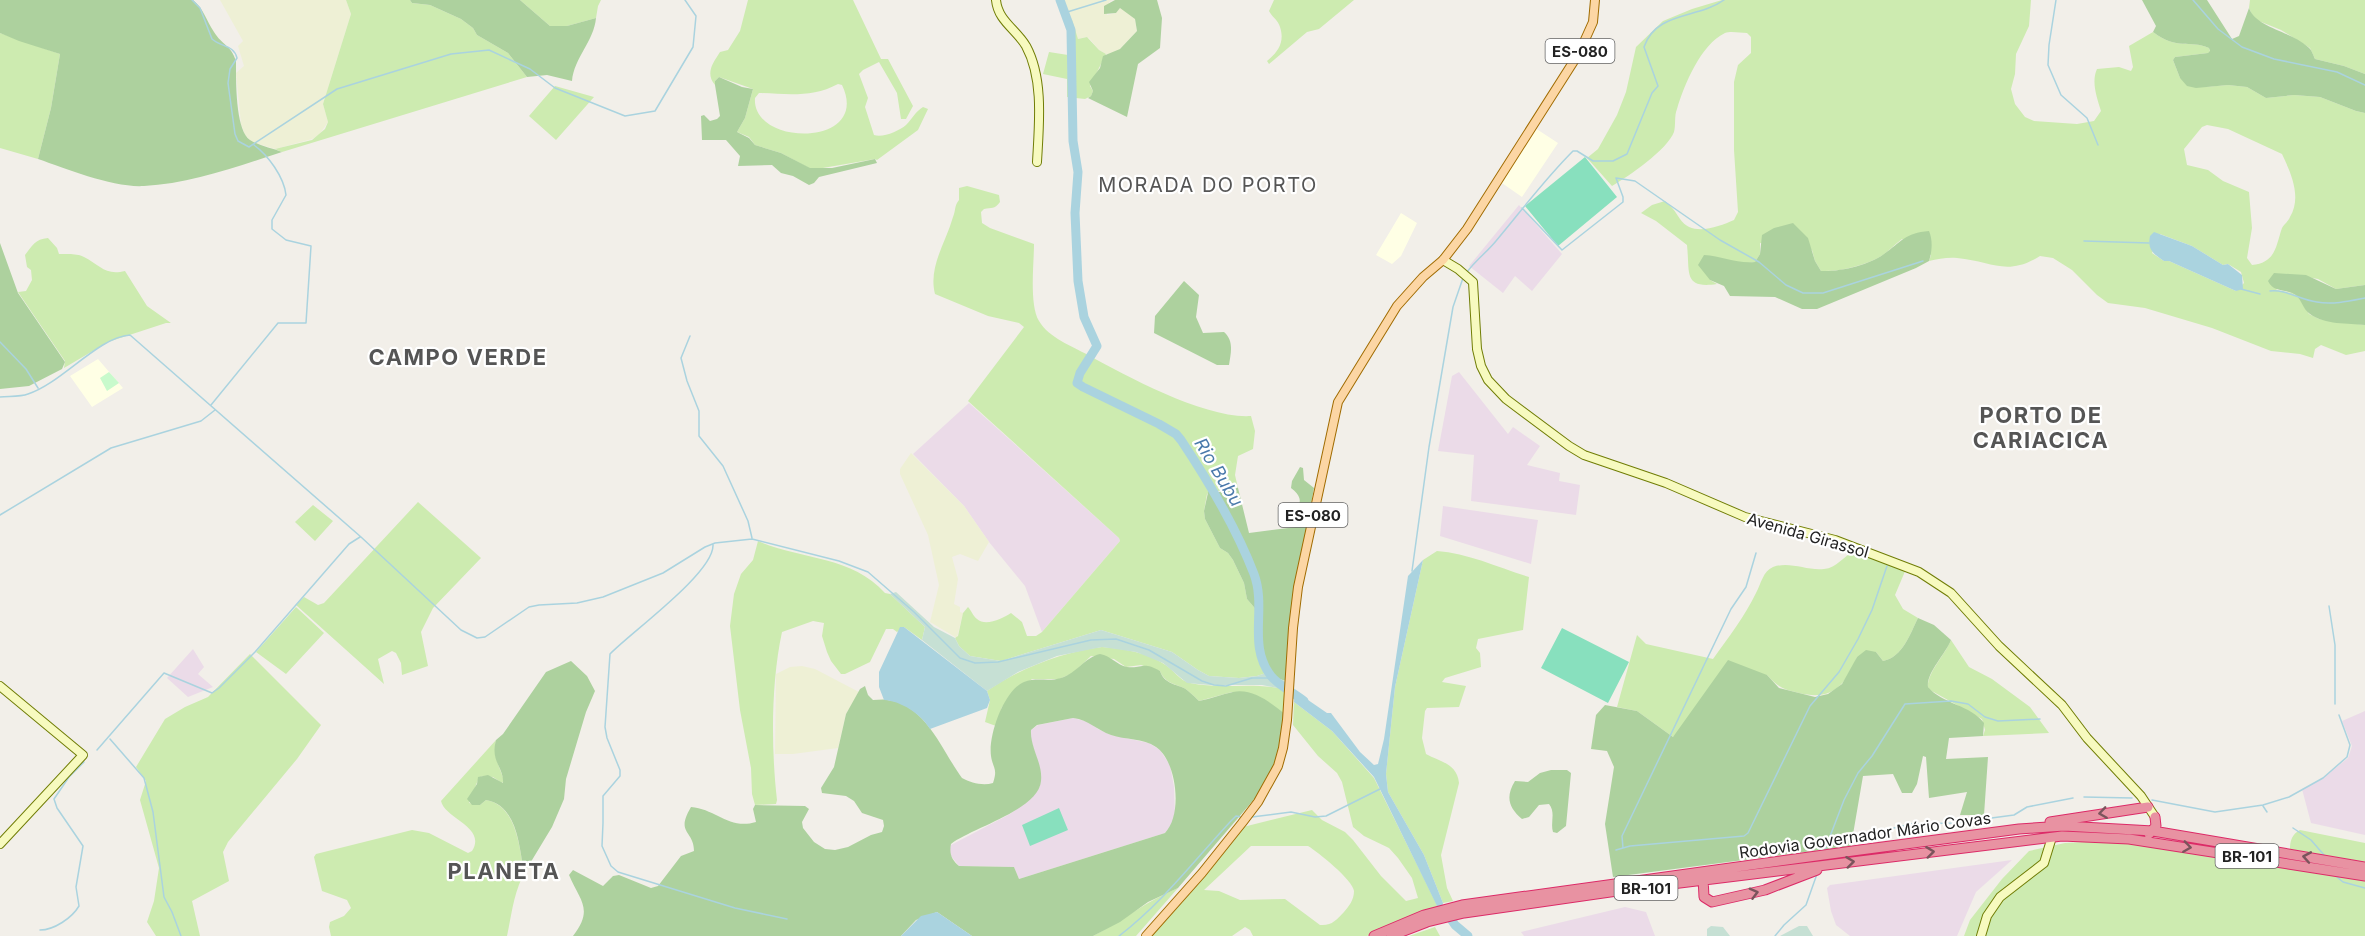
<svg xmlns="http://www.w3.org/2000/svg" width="2365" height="936" viewBox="0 0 2365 936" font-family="Inter,sans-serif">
  <rect width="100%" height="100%" fill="#f2efe9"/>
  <!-- industrial -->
  <path fill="#ebdbe8" d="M1519 205 1562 254 1532 291 1515 276 1503 293 1469 266Z
    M1459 372 1508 434 1513 427 1540 446 1527 465 1560 473 1559 481 1580 485 1576 515 1471 501 1474 455 1438 451 1452 376Z
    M969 403 1119 538 1120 541 1042 632 1025 586 989 542 964 506 913 454Z
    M1443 506 1538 520 1531 564 1440 536Z
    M193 649 204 667 198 674 213 687 188 697 167 678Z
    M2365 711V835L2311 823 2302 789 2322 779 2348 758 2352 746 2342 721Z
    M1073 718 1089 722 1098 729 1111 735 1149 743 1160 750 1170 765 1174 787 1175 816 1170 827 1165 833 1019 879 1014 867 959 866 951 856 949 851 951 845 1010 814 1034 795 1040 786V769L1031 740V730L1038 725Z
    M2012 860 1976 892 1957 936H1850L1836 925 1831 911 1827 888 1830 885Z
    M1625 907 1646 912 1655 936H1524L1521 932Z"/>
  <!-- education -->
  <path fill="#ffffe5" d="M1535 128 1558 143 1522 197 1499 181Z
    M1401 213 1417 223 1401 256 1392 264 1376 255Z
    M98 359 123 388 92 407 70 376Z"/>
  <!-- farmland -->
  <path fill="#eef0d5" d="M220 0H346L351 14 323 104 328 122 319 135 312 139 275 149 252 142 245 135 241 124 236 73 244 66 238 46 243 41Z
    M1063 0H1112L1109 2 1107 15 1116 13 1120 8 1126 10 1135 19 1137 31 1120 49 1111 54H1106L1099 50 1089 38 1086 37 1078 39Z
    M911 453 964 506 989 542 978 561 960 554 952 557 958 579 954 604 960 607V612L963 613 957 638 930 622 939 585 928 535 900 474V469Z
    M802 666 815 669 859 692 846 714 838 748 793 754H775L776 674 790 667Z"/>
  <!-- grass -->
  <path fill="#cdebb0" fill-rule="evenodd" d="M346 0H410L412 3 430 5 461 19 473 28 477 35 508 53 527 77 282 152 275 149 312 140 325 129 328 122 323 104 351 14Z
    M520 0H601L598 6 596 18 567 26H550Z
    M748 0H853L881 59H888L913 106 906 119H901L897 93 879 62 863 70 859 74 868 98 865 107 874 135C883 138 899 131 906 125 912 119 916 111 923 107L928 109 918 130 877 160 875 159 817 169 809 168 781 153 755 145 749 137 737 132 745 118 753 89 719 77 715 81V85C705 73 713 63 720 52L728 50 740 31ZM838 84 842 85C872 148 751 147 755 98L759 93C787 94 812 98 838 84Z
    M1274 0H1354L1319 29 1307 32 1269 64 1267 61C1278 52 1285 42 1280 27 1278 20 1272 17 1269 11Z
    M1722 0H2031L2029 26 2016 54 2015 74 2011 89 2015 104 2025 117 2034 121 2077 124 2094 121 2101 111C2097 98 2091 82 2097 69L2119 67 2131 71 2133 67 2129 46 2153 32C2178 51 2188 39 2209 48L2210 52 2208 53 2175 57 2173 60 2180 78 2205 87 2228 85 2247 87 2266 98 2294 95 2320 97 2356 111 2365 113V285L2336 289 2318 279 2295 275 2276 290 2292 293 2299 297 2309 314 2319 319 2365 325V351L2346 355 2321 345 2315 349 2313 358 2300 354 2271 351 2212 328 2145 308 2108 303 2097 295 2072 270 2053 258 2040 256C2006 277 1992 261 1957 258 1948 257 1938 259 1929 261L1931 255 1902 239C1895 244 1890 250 1883 255 1867 265 1840 272 1821 271L1815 261 1812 250 1760 243V254L1755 262 1741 264 1731 261 1710 280 1717 284C1683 289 1690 273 1687 245L1656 221 1641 213 1652 205 1665 201C1672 207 1675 211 1680 219 1692 237 1718 227 1734 220L1738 212 1734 150V82L1738 65 1751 53V37L1747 33C1740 33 1731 31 1725 33 1701 44 1684 85 1677 109 1674 116 1676 125 1674 132 1667 150 1629 176 1612 186L1587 158 1598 149 1617 115 1626 92 1636 47 1663 21 1692 9ZM2207 125 2228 129 2282 154C2291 173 2302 197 2290 217 2288 222 2284 224 2282 228 2276 245 2276 263 2252 265L2247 258 2252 228 2249 192 2223 181 2208 170 2187 165 2184 149 2202 127ZM2160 234 2192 246 2223 265 2228 264 2241 272 2244 283 2236 291 2169 261H2164L2152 253Z
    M2250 0H2365V74L2344 66 2315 59 2310 48 2281 30 2254 19 2249 8Z
    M1072 20 1078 39 1087 37 1099 50 1106 54 1090 86 1093 91 1091 96 1085 99 1067 97V79L1043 74 1049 52 1068 55Z
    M0 33 60 54 51 108 38 159 0 148Z
    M555 86 594 97 556 140 529 116Z
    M967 186 999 195 1000 202C994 210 992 207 984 209L981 212 982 223 990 228 1034 244C1034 264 1029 304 1039 321 1049 338 1072 346 1088 355 1128 377 1206 419 1251 416L1255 431 1253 449 1238 456 1235 475 1238 488 1234 485 1216 492 1214 488 1207 494 1204 511 1205 519 1220 548 1228 553 1233 560 1244 583 1247 599 1259 613 1260 653 1269 672 1257 676 1239 678 1209 676 1198 670 1172 652 1101 630 1001 661 970 656 959 646 955 638 958 636 963 613 968 607C971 610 973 616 977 619 986 627 1003 618 1011 613L1022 622 1027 636H1036L1042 632 1120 541 1119 538 968 401 1024 327 1019 323 988 316 935 294C928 267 946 242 953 217 956 210 954 206 959 200V188Z
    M48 238 57 248 59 254C66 254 77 253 84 257 100 265 105 276 125 271L147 306 171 323H166L108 342 64 368 65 361 18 292 26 291 32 280 31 270 27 267 25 255C32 246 35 239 48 238Z
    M418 502 481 558 433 608 421 632 428 666 402 675 401 663 396 653 392 651 378 659 384 684 296 605 304 597 318 605 324 603Z
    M313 505 333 521 315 541 295 522Z
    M758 541C801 560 851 555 885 593L890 594 925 627 922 640 904 627 897 632 893 629H886L870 662 845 674H841L831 661 827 652 822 636 824 623 813 621 782 632C771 683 771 748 777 800L776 804 755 805 752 794 751 768 740 710 730 626 734 594 741 574 753 560Z
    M1437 551C1468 553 1499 568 1529 577L1523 630 1478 639 1476 648 1480 653 1481 667 1445 678 1442 682 1466 686 1459 707 1427 708 1425 711 1422 738 1426 754C1440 762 1457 763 1459 783L1441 855 1447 888 1453 901 1443 903 1424 855 1388 792 1386 774 1395 687 1423 560Z
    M1855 551 1906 569 1895 595 1903 609 1918 618C1910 634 1903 657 1883 661L1876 652 1857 657C1845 686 1832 701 1799 693 1783 689 1779 688 1767 675L1673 737 1637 711 1617 707 1637 635 1646 644 1713 659C1728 638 1745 616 1756 593 1761 584 1763 571 1773 567 1790 561 1807 571 1824 569 1837 568 1843 556 1855 551Z
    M296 607 324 633 286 674 256 652Z
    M1951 640 1969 667 1992 679 2030 707 2049 733 1983 736 1985 730 1982 719 1930 690 1928 687C1927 673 1945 655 1951 640Z
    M1102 647C1123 649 1147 652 1164 664 1173 669 1180 681 1190 683 1222 690 1255 681 1287 690L1286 715 1232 692 1199 701C1195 697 1189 691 1184 688 1174 684 1164 682 1160 671L1141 665 1126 667 1114 659 1091 656 1073 673 1059 679H1032L1002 707 996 726 985 722 990 700 987 691C1018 669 1065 651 1102 647Z
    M250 654 321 725 297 759 228 842 223 852 229 881 192 901 200 936H156L147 922 154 901 159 868 140 800 146 781 136 767 165 719 185 707 208 697Z
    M1294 702 1332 731 1374 778 1437 905 1442 908 1395 923 1367 936H1253L1250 930 1245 927 1232 936H1149L1243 827 1312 810 1322 820 1345 832 1353 840 1381 876 1406 901 1418 898 1412 878 1398 858 1389 848 1364 836 1353 827 1342 782 1337 773 1318 756 1293 725ZM1251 846H1308C1318 852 1353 880 1354 891 1354 900 1349 906 1344 912 1336 920 1332 926 1320 925L1285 899 1240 900 1219 891 1204 890Z
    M496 740C492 755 500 767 504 781L502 783 493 777 482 776 478 780 469 803 480 805 486 800C515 805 519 843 523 867L526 870C514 890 512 913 507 936H331L329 927 330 922 344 916 351 908 347 900 322 891 314 857 316 854 412 830 429 833 468 853 472 851C487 827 445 819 441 801Z
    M2300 830 2365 843V862L2290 849C2290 841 2292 834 2300 830Z
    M2104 841 2145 844 2365 880V936H1964L1970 920 2002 879 2029 851 2065 843Z
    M1178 888 1136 936H1093C1122 921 1148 900 1178 888Z
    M1435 927 1440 936H1409Z"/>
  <!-- forest -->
  <path fill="#add19e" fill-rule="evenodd" d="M0 0H193C204 9 206 20 214 32 222 45 231 45 236 61 236 79 235 130 250 140 259 146 272 148 282 152 239 166 190 184 144 186 114 188 67 169 38 159L51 108 60 54 19 41 0 33Z
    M410 0H520L550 26H567L596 18C594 41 574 58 572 81L547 75 527 77 508 53 477 35 473 28 461 19 430 5 412 3Z
    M1115 0H1157L1162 18 1160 48 1138 64 1127 117 1088 98 1091 96 1093 91 1089 82 1100 68 1103 56 1120 49 1137 31 1135 19 1120 8 1116 13 1104 14V6Z
    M2142 0H2207L2232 39 2239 36 2249 8C2256 28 2291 31 2308 47 2312 50 2313 55 2315 59L2344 66 2365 74V113L2356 111 2320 97 2294 95 2266 98 2247 87 2228 85 2196 88 2187 86 2180 78 2173 60 2175 57 2208 53 2210 51 2209 48C2188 39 2178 51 2153 32L2156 26Z
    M719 77 742 87 753 89 745 118 737 132 749 138 755 145 781 153 810 168H832L875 159 877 163 819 177 814 183 809 185 793 176 781 173 772 165 738 166 740 156 726 140H702L701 116 704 115 710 121 717 119 720 116 715 85V81Z
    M1793 223 1808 238 1815 261 1821 271C1840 272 1869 265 1884 254 1901 242 1905 233 1929 231 1933 240 1932 252 1929 261L1916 268 1817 309H1802L1775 297 1730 296 1724 286 1710 280 1698 265 1704 255C1722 256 1737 264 1755 262L1760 254 1762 235 1774 228Z
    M0 243 18 293 65 362 62 369 29 386 0 389Z
    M2274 273 2306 275 2336 289 2365 285V325C2348 323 2325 325 2310 314 2302 309 2302 297 2292 293 2283 289 2273 292 2268 281Z
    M1184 281 1199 295 1196 317 1203 333 1224 332C1234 341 1231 352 1229 365H1217L1154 333 1155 316Z
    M1300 467 1303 468 1304 480 1314 488 1289 624 1287 681 1274 678 1264 664 1260 653 1259 613 1247 599 1244 583 1233 560 1228 553 1220 548 1205 519 1204 511 1209 488 1212 486 1216 492H1220L1230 484 1238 488 1249 533 1296 527 1300 520 1296 517 1293 508 1299 505C1302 497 1296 492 1291 488L1292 481Z
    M1918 618 1934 625 1951 640C1945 655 1926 673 1928 687 1942 704 1971 705 1984 723L1983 736 1949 738 1946 759 1988 757 1984 815H1960L1967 792 1929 798 1926 757 1923 756 1917 784 1912 793H1902L1893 774 1863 776 1851 846 1613 877 1605 824 1614 767 1607 751 1591 749 1596 715 1605 705 1637 711 1673 737 1728 660 1767 675 1779 688 1815 697 1828 694 1842 684 1857 657 1866 650 1876 652 1883 661C1903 657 1910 634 1918 618Z
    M1100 654C1111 656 1117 665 1127 667 1143 669 1142 661 1160 671 1164 683 1174 684 1184 688 1189 691 1195 697 1199 701 1211 699 1222 694 1233 692 1253 688 1271 703 1286 715L1276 764 1262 790 1178 888 1148 902 1120 922 1093 936H972L937 912 916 920 901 936H573C594 909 580 901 569 875L573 870 603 886 613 876 619 875 651 888 658 886 681 856 694 851C694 830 675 834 691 807 716 809 729 830 756 822L753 809 755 805 805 806 809 809 802 822 803 828 814 842 825 849 835 850 848 847 871 835 882 832 884 826 883 820 862 813 854 801 846 796 822 793 821 788 834 767 846 714 860 689 865 686 868 695 873 700C878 700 883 699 887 700 926 704 942 751 962 778 971 783 983 786 993 783 998 768 993 769 991 756 988 736 1004 690 1024 682 1036 677 1049 682 1061 678 1077 673 1084 658 1100 654ZM1073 718C1089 720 1097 730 1111 735 1125 740 1143 738 1156 747 1177 761 1183 815 1165 833L1019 879 1014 867 959 866C952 860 949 854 951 844 971 828 1039 810 1041 781 1043 763 1030 748 1031 730L1037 725Z
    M571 661 587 676 595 691 586 712 566 779 564 799 552 827 526 870 523 867C519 843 516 805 486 800L480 805H472L467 799 477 784 478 777 488 775 503 783C504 767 490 762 496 740L503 734 546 672Z
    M1551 770H1567L1571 773 1566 826 1557 833 1553 832C1550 822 1556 813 1549 804L1539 805 1529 817 1522 819C1509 808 1505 797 1515 781L1528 782 1540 773Z"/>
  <!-- wetland -->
  <path fill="#c6e0d4" d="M896 592 934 627 955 638 959 646 970 656 1001 661 1101 630 1172 652 1198 670 1209 676 1239 678 1257 676 1269 672 1274 678 1287 681V690L1262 685H1210L1187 683 1163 663 1136 652 1102 647 1057 656 1018 672 987 691 922 640 925 627 890 594Z
    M1711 926 1723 927 1730 936H1707V929Z
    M1799 926H1807L1813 936H1780Z"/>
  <!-- park -->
  <path fill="#c8facc" d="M109 372 119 383 107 391 100 378Z"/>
  <!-- pitch -->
  <path fill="#88e0be" d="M1585 157 1617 197 1558 246 1525 206Z
    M1562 628 1629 662 1608 703 1541 668Z
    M1059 808 1068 830 1030 846 1022 825Z"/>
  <!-- water -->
  <path fill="#aad3df" d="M2154 232 2192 246 2223 265 2228 264 2242 275 2243 289 2236 291 2169 261H2164C2154 254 2147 250 2150 236Z
    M1423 560 1395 687 1386 774 1388 792 1424 855 1443 903 1442 908 1437 906 1374 777 1332 731 1294 702 1295 691 1327 713H1331L1360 752 1374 765 1378 764 1384 739 1408 576Z
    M900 627H904L987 691 990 700 987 708 930 729C921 714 901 701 884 700L879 687V672Z
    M937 912 972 936H901L921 916Z"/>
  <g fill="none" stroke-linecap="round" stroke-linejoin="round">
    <!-- stream -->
    <path stroke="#aad3df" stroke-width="1.5" d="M192 0 200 8 212 39C221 47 234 45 237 58L230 69 228 83 235 134 238 141 249 147 337 89 451 54 489 50 530 69 555 88 625 116 655 111 693 47 696 16 685 0
      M2056 0 2049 45 2048 65 2061 95 2087 118 2098 145
      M2193 0 2218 29 2242 47 2274 59 2337 72 2365 85
      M1064 13 1106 0
      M1522 208 1562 250 1623 202V197L1616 178 1635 181 1720 240 1759 262 1786 285 1803 293H1823L1923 261
      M2084 241 2149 243
      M1467 272C1476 260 1487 252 1496 241 1522 210 1544 180 1573 151H1577L1593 161H1613L1627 154 1652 93 1658 86 1644 47C1656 11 1698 19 1724 0
      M2241 289 2260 294
      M2270 291C2286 289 2300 300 2317 302 2332 305 2350 301 2365 298
      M690 336 681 358 687 381 699 411V436L723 466 748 521 752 538
      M0 342 26 369 38 388
      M0 397C9 396 20 397 28 394 62 383 98 337 130 335L361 537 461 630 477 638 485 637 529 607 539 605 577 603 603 597 663 573 705 547 715 543 752 539 839 561 868 572 914 612 960 658 975 663 998 662 1091 640 1116 639 1149 650 1202 681 1214 685 1226 686 1252 678H1273
      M211 405 278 323H306L311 246 286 240 272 229V220L286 195C284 177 268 155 254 145
      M0 515 111 448 201 421 215 410
      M713 545C714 573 630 633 610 654L605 727 607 738 620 770V776L603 796V823L602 846 611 866 618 872 735 908 787 919
      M1412 571 1429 447 1453 307 1463 278
      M2329 606 2335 645V704
      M110 739 144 778 153 812 164 897 172 912 181 936
      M97 750 164 673 212 693 219 688 255 652 349 544 360 537
      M2084 797 2132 798
      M2152 800 2215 812 2263 805 2289 797 2323 778 2347 757 2350 745 2339 715
      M2263 806 2267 812
      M1252 817 1291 812 1315 817 1326 816 1380 789
      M2293 828 2311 840 2324 855
      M1827 841 1847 839 1911 824 1954 823 2014 815 2027 807 2073 798
      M1623 848 1622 836 1731 609 1746 587 1756 553
      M1616 850 1630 846 1744 836 1748 833 1810 706 1839 672 1858 639 1872 610 1887 566
      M1824 852 1844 800 1858 773 1872 756 1905 704 1951 701 1968 704 1985 717 1998 721 2040 719
      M2337 877 2343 882 2365 888
      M40 930C54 930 72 918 79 906L76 887 83 846 57 808 54 799 69 777 84 762
      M1119 936C1163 902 1193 862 1230 822L1236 816 1241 817
      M1775 936 1784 925 1806 905 1817 874"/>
    <!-- river -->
    <path stroke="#aad3df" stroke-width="9" d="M1060 0 1071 30 1073 141 1078 172 1075 213 1078 281 1084 317 1097 346 1080 373 1077 383 1083 387 1159 424 1176 434 1181 440C1209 482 1236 527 1254 574 1267 609 1247 645 1271 676 1279 686 1294 693 1304 701
      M1446 912 1455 925 1468 936"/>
    <defs>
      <path id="secondary" d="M996 0C998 21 1016 29 1026 46 1044 79 1039 125 1037 162
        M1443 260 1458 269 1473 282 1477 349 1481 366 1488 380 1506 399 1569 446 1584 455 1666 483 1745 517 1835 540 1919 572 1951 593 1999 646 2062 705 2087 738 2141 796 2155 817
        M0 686 83 755 0 844
        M1981 936 1987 916 2000 897 2044 863 2052 837"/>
      <path id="primary" d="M1146 936 1202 873 1242 823 1258 802 1278 766 1283 748 1287 720 1293 628 1298 587 1338 402 1397 306 1423 277 1443 260 1467 229 1579 53 1593 22 1595 0"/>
      <path id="highway" d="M2050 822 2148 807
        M2149 834 2156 826 2155 817
        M1703 878 1704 897 1712 902 1765 890 1817 870
        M1374 936 1424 915 1462 905 1860 850 2019 829 2064 826 2153 831 2365 867
        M1391 936 1427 922 1464 913 1631 889 2062 836 2129 839 2365 876"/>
    </defs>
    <!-- secondary casing -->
    <use href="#secondary" stroke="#707d05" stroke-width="10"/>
    <!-- primary casing -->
    <use href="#primary" stroke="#a06b00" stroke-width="10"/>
    <!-- highway casing -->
    <use href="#highway" stroke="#dc2a67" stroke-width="11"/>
    <!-- secondary -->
    <use href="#secondary" stroke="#f7fabf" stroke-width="8"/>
    <!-- primary -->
    <use href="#primary" stroke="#fcd6a4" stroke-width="8"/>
    <!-- highway -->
    <use href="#highway" stroke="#e892a2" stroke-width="9"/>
  </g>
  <!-- one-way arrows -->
  <defs><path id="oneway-chevron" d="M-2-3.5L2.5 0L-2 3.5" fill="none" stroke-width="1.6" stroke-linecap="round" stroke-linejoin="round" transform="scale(1.5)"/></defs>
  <g stroke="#7b545c">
    <use href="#oneway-chevron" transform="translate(2103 813) rotate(172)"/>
    <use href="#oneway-chevron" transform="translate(2187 847) rotate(8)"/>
    <use href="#oneway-chevron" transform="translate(1930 852) rotate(-7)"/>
    <use href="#oneway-chevron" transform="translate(2307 857) rotate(-170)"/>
    <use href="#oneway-chevron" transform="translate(1850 862) rotate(-7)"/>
    <use href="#oneway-chevron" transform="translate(1754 893) rotate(-15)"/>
  </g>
  <g text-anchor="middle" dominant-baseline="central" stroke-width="4.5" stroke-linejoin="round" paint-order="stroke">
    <!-- shield labels -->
    <g fill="#fff" stroke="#646464" stroke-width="1.5">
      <rect x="1545.5" y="39" width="69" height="24" rx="4.5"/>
      <rect x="1278.5" y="503" width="69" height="24" rx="4.5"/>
      <rect x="2215.5" y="844" width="63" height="24" rx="4.5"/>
      <rect x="1614.5" y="876" width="63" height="24" rx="4.5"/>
    </g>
    <g font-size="15" font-weight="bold" fill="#222">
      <text x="1580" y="51">ES-080</text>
      <text x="1313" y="515">ES-080</text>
      <text x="2247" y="856">BR-101</text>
      <text x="1646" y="888">BR-101</text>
    </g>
    <!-- street labels -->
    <g font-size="16" fill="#222" stroke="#fff">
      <text transform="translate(1808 535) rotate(16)">Avenida Girassol</text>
      <text transform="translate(1865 835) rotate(-8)">Rodovia Governador Mário Covas</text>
    </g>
    <!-- water labels -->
    <g font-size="18" font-style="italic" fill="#4a7aab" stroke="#fff">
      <text transform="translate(1219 472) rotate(59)">Rio Bubu</text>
    </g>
    <!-- quarter labels -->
    <g font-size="20" letter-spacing="1.5" fill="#555" stroke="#fff">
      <text x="1208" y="185">MORADA DO PORTO</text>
    </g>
    <!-- district labels -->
    <g font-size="22" font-weight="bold" letter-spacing="1.5" fill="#555" stroke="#fff">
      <text x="458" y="357">CAMPO VERDE</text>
      <text x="2041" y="415">PORTO DE<tspan x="2041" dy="25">CARIACICA</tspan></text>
      <text x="504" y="871">PLANETA</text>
    </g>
  </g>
</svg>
